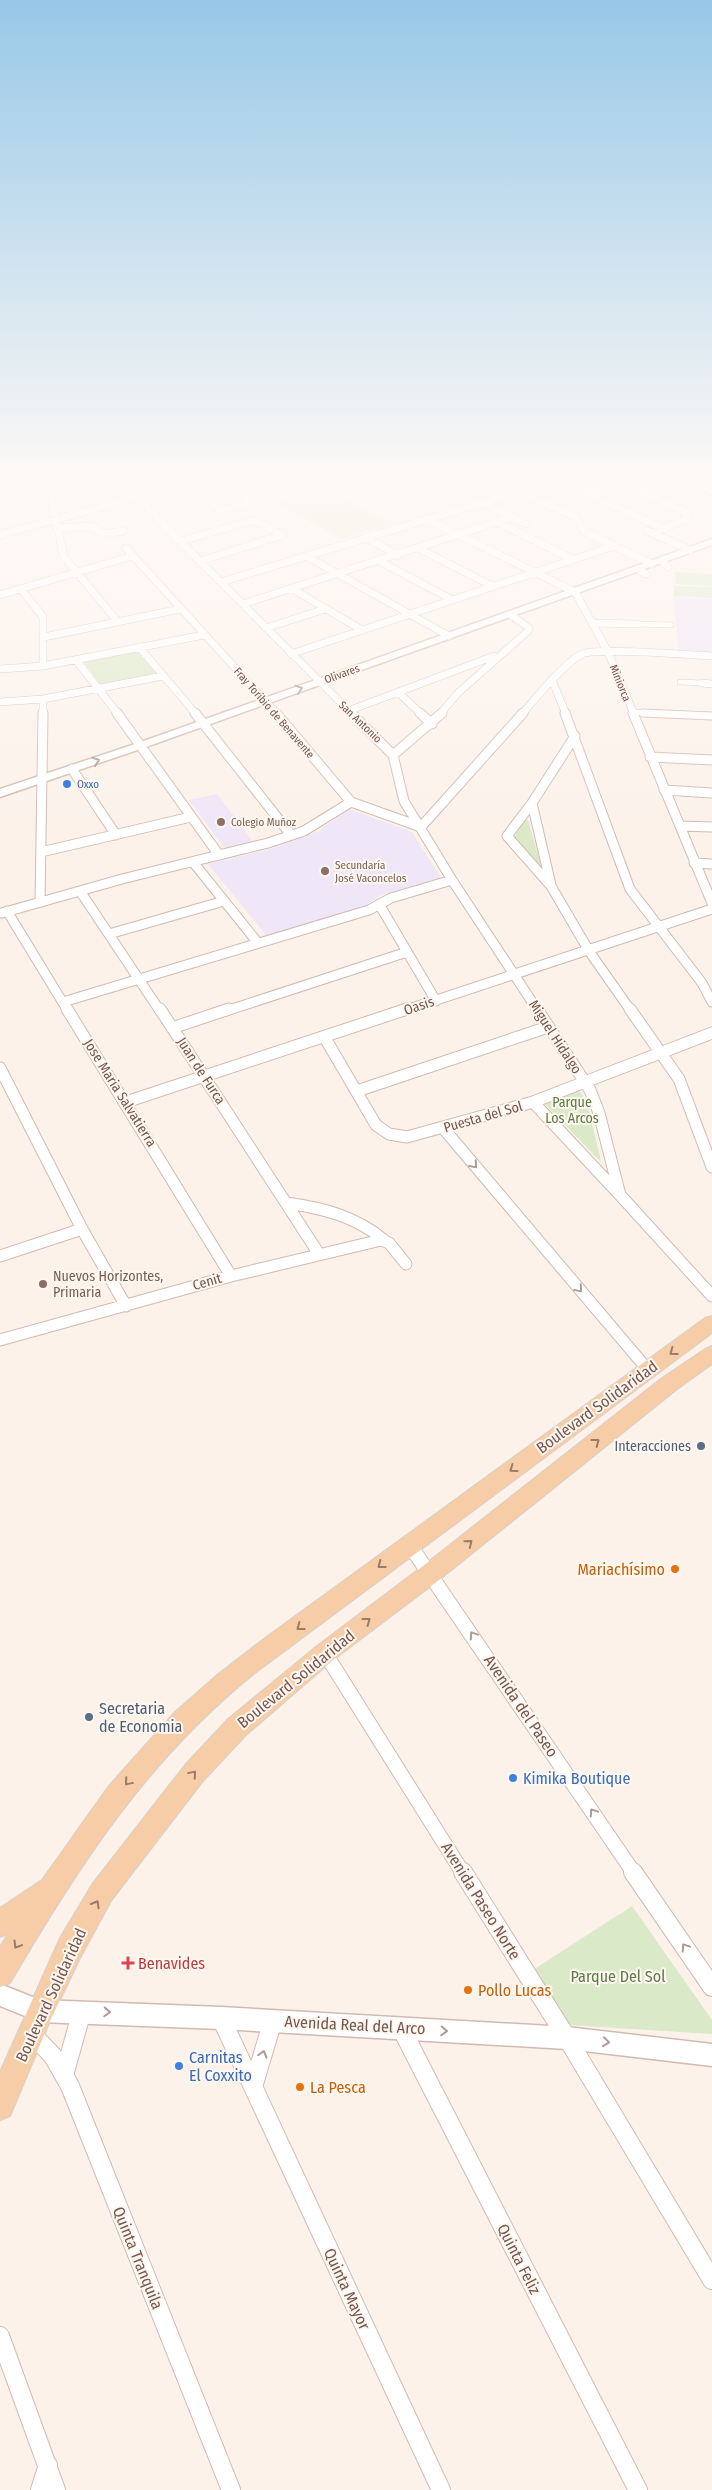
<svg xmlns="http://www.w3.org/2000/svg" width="712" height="2490" viewBox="0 0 712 2490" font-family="'Fira Sans Condensed',sans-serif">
  <rect width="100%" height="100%" fill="#fcf2ea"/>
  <!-- education -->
  <path fill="#efe6f8" d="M503 487 511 490 451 508 414 490Z
    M673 597 712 599V654L679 653Z
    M217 794 254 843 226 850 189 800Z
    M349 809 412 832 441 878 381 895 364 907 267 936 208 864 273 848 319 831Z"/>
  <!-- green -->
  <path fill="#dae9c8" d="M679 481 687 484 524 490 512 484Z
    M324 488 394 523 342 539 280 506 282 505 275 501Z
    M675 572 712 574V586L676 584Z
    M674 586 712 587V598L674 596Z
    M135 649 156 673 101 685 82 660Z
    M524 819 528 820 543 871 514 838Z
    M579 1090 587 1103 601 1161H600L544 1103Z
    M632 1906 712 2020V2034L569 2025 533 1970Z"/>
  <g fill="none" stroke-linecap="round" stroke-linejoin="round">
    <defs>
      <path id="pedestrian-far1" d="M637 624 671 625
        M680 682 702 683
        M632 712 668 714"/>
      <path id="pedestrian" d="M643 713 712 716"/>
      <path id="minor-far4" d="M47 481 64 557 118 622
        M129 481 153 514 352 714
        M377 481 389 484 576 481
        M0 485 20 481
        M640 491 688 513 685 520 652 533
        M584 492 664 529
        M524 494 574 516 585 532 652 564
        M480 502 526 524
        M426 519 575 592 608 652 634 714
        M497 522 572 559
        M57 528 92 526 104 534 123 531
        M648 531 690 550
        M0 535 195 481 218 509 223 510 247 504 238 481
        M366 538 398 555
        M181 541 254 520 282 535 201 561
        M126 548 277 714
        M418 548 492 586
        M306 556 449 636
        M379 561 453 600
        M662 561 668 567
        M638 569 646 574
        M221 582 511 494 700 486
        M291 588 362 630
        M21 589 43 617V666
        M0 595 132 556
        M243 604 512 517
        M594 623 637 624
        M266 628 325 609
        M44 637 180 609
        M139 647 196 714
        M291 654 614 546
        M76 660 118 714
        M0 669 43 666 204 635
        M552 680 566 714
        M702 683 712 684
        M398 692 421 714
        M43 699V714
        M0 702 43 699 163 676
        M348 711 494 656
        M440 714 458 693 528 631 529 628 511 615
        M522 714C535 699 565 662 582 654 597 647 689 655 712 656"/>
      <path id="minor-far3" d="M117 713 219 855
        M195 713 291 835
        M276 713 351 802 421 827
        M351 713 393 755 404 801 452 880 538 1011
        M420 713 432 724
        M565 713 630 889 702 983 712 1002
        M633 713 712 903
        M575 736 532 803 507 836 551 886 589 951 631 1011
        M393 755 442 713
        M650 757 712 760
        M72 769 116 835
        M664 790 712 793
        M532 803 551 885
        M680 826 712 827
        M421 827 523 713
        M41 852 191 817
        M193 862 258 943
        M694 863 712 864
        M80 891 160 1011
        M40 902 43 713
        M379 904 436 1001
        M7 911 68 1011
        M2 913 122 879 268 843 304 831 351 802
        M109 934 224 901
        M63 1002 369 910 391 898 452 880
        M226 1011 407 952
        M403 1011 712 909"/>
      <path id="minor-far2" d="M67 1009 231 1276
        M160 1009 319 1254
        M537 1009 590 1090 599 1113 620 1195 712 1296
        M630 1009 679 1079 712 1167
        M172 1028 229 1009
        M325 1038 376 1125 389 1134 407 1137 533 1102 712 1033
        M0 1068 82 1229 126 1306
        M357 1091 548 1027
        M126 1102 407 1009
        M533 1102 619 1194
        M443 1128 648 1370
        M286 1203C323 1208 355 1216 384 1240
        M0 1256 82 1229
        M0 1340 231 1276 381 1240 389 1243 406 1264"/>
      <path id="minor-far1" d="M409 1544 634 1873
        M325 1653 463 1873"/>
      <path id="minor" d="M463 1872 567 2038 712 2280
        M633 1872 712 1987
        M221 2018 441 2490
        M401 2028 638 2490
        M32 2034 53 2056 70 2086 231 2490
        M64 2075 82 2011
        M253 2087 273 2020
        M0 2336 56 2490
        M40 2490 48 2465"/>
      <path id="tertiary" d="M0 1984 40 2000 221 2007 567 2027 712 2044V2066L567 2049 221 2029 40 2022 0 2006Z"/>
      <path id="secondary" d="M684 481H694L712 488V494Z
        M712 539V545L146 747 0 797V789L138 743Z"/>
      <path id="primary" d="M712 1316V1333L255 1673C147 1760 79 1865 10 1983L0 1987V1947L8 1934 0 1937V1908L42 1880 108 1787 174 1713 216 1676 261 1641 705 1318Z
        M712 1346V1364L676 1390 439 1580 333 1660 246 1735 203 1781 111 1901 80 1958 50 2021 10 2116 0 2120V2072L60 1938 93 1883 185 1765 228 1719 317 1646 423 1566 662 1378 705 1349Z"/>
    </defs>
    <!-- pedestrian-far1 casing -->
    <use href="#pedestrian-far1" stroke="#d0bbb2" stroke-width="6"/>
    <!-- pedestrian casing -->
    <use href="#pedestrian" stroke="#d0bbb2" stroke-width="9"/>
    <!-- minor-far4 casing -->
    <use href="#minor-far4" stroke="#d0bbb2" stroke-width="8"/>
    <!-- minor-far3 casing -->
    <use href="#minor-far3" stroke="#d0bbb2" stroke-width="11"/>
    <!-- minor-far2 casing -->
    <use href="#minor-far2" stroke="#d0bbb2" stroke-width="13"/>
    <!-- minor-far1 casing -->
    <use href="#minor-far1" stroke="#d0bbb2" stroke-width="16"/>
    <!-- minor casing -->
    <use href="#minor" stroke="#d0bbb2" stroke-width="20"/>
    <!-- tertiary casing -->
    <use href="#tertiary" stroke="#d0bbb2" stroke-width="3"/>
    <!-- secondary casing -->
    <use href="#secondary" stroke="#d3bbb0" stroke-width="3"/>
    <!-- primary casing -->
    <use href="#primary" stroke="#d9d0cd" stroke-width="2"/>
    <!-- pedestrian-far1 -->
    <use href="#pedestrian-far1" stroke="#fff" stroke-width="5"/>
    <!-- pedestrian -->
    <use href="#pedestrian" stroke="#fff" stroke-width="7"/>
    <!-- minor-far4 -->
    <use href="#minor-far4" stroke="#fff" stroke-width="7"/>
    <!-- minor-far3 -->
    <use href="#minor-far3" stroke="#fff" stroke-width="9"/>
    <!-- minor-far2 -->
    <use href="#minor-far2" stroke="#fff" stroke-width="11"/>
    <!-- minor-far1 -->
    <use href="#minor-far1" stroke="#fff" stroke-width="14"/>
    <!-- minor -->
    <use href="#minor" stroke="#fff" stroke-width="18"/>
    <!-- tertiary -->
    <use href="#tertiary" fill="#fff" fill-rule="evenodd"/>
    <!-- secondary -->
    <use href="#secondary" fill="#fff" fill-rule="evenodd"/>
    <!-- primary -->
    <use href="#primary" fill="#f6cda6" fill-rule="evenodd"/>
  </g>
  <!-- one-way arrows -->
  <defs><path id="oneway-chevron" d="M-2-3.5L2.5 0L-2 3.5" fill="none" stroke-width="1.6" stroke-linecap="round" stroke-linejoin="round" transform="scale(1.25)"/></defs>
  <g stroke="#ad9a95">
    <use href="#oneway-chevron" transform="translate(299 689) rotate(-19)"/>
    <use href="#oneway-chevron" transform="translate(96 761) rotate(-19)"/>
    <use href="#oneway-chevron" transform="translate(474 1165) rotate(50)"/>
    <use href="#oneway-chevron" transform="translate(579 1289) rotate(50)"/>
    <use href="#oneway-chevron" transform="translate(473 1635) rotate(-124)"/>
    <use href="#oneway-chevron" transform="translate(593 1812) rotate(-124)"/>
    <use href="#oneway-chevron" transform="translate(685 1947) rotate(-124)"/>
    <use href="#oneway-chevron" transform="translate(107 2012) rotate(3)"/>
    <use href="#oneway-chevron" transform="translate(444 2031) rotate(3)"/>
    <use href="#oneway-chevron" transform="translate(606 2042) rotate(7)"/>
    <use href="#oneway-chevron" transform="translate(263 2054) rotate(-74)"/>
  </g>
  <g stroke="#9c7a68">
    <use href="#oneway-chevron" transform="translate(673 1352) rotate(144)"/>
    <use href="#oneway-chevron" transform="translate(596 1442) rotate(-37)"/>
    <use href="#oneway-chevron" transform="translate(513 1469) rotate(144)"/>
    <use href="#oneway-chevron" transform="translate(469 1543) rotate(-39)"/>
    <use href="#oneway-chevron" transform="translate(381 1565) rotate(143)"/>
    <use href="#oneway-chevron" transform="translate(367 1621) rotate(-37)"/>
    <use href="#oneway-chevron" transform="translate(300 1627) rotate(143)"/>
    <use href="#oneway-chevron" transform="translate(193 1774) rotate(-50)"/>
    <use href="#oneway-chevron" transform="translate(128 1782) rotate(130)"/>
    <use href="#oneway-chevron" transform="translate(96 1904) rotate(-60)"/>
    <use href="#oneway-chevron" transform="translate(17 1945) rotate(121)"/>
  </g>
  <!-- sky -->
  <linearGradient id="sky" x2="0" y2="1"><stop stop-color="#97c8e7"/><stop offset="0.58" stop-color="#fef9f6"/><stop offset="1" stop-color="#fef9f6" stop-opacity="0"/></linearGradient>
  <rect width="712" height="829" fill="url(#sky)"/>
  <!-- markers -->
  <g fill="#3f7fe0" stroke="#fef7f0" stroke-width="2">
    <circle cx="67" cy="784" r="5"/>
    <circle cx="513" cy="1778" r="5"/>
    <circle cx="179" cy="2066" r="5"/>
  </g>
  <g fill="#8d6e63" stroke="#fef7f0" stroke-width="2">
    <circle cx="221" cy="822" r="5"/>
    <circle cx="325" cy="871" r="5"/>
    <circle cx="43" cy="1284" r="5"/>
  </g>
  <g fill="#5c6f8a" stroke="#fef7f0" stroke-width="2">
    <circle cx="701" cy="1446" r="5"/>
    <circle cx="89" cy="1717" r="5"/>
  </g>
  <g fill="#e8710a" stroke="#fef7f0" stroke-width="2">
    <circle cx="675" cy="1569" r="5"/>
    <circle cx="468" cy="1990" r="5"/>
    <circle cx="300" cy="2087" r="5"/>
  </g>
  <path fill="#e0444e" stroke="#fef7f0" stroke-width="2" d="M125.5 1955.5h5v5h5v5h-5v5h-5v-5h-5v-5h5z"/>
  <g text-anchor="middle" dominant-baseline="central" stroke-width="4" stroke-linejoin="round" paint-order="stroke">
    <!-- far-street labels -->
    <g font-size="11" fill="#76574e" stroke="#fef7f0">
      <text transform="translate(342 674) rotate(-20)">Olivares</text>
      <text transform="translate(620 683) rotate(68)">Miniorca</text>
      <text transform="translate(274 713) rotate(49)">Fray Toribio de Benavente</text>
      <text transform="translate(360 722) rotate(44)">San Antonio</text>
    </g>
    <!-- far-shop labels -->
    <g font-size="11" fill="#366cbe" stroke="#fef7f0" text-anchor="start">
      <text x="77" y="784">Oxxo</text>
    </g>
    <!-- far-education labels -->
    <g font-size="11" fill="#785e54" stroke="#fef7f0" text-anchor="start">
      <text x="231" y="822">Colegio Muñoz</text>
      <text x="335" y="865">Secundaría<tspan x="335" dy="13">José Vaconcelos</tspan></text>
    </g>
    <!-- street labels -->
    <g font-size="14" fill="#76574e" stroke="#fef7f0">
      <text transform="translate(419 1006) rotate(-19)">Oasis</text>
      <text transform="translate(555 1037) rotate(57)">Miguel Hidalgo</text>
      <text transform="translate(201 1071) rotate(57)">Juan de Furca</text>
      <text transform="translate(120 1093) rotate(58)">Jose Maria Salvatierra</text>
      <text transform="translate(483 1117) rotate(-16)">Puesta del Sol</text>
      <text transform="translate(207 1282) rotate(-16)">Cenit</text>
    </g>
    <!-- park labels -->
    <g font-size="14" fill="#5d7b46" stroke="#fef7f0">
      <text x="572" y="1102">Parque<tspan x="572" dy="16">Los Arcos</tspan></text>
    </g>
    <!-- education labels -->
    <g font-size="14" fill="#785e54" stroke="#fef7f0" text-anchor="start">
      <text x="53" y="1276">Nuevos Horizontes,<tspan x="53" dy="16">Primaria</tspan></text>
    </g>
    <!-- service labels -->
    <g font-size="14" fill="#4e5e75" stroke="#fef7f0" text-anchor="end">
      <text x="691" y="1446">Interacciones</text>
    </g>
    <!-- near-street labels -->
    <g font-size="16" fill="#76574e" stroke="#fef7f0">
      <text transform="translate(597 1407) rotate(-36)">Boulevard Solidaridad</text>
      <text transform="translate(296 1679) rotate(-39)">Boulevard Solidaridad</text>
      <text transform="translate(521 1706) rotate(56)">Avenida del Paseo</text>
      <text transform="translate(481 1901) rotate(58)">Avenida Paseo Norte</text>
      <text transform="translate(51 1995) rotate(-65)">Boulevard Solidaridad</text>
      <text transform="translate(355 2025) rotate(3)">Avenida Real del Arco</text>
      <text transform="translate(138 2258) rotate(68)">Quinta Tranquila</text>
      <text transform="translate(519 2259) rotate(63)">Quinta Feliz</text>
      <text transform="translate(347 2289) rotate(65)">Quinta Mayor</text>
    </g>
    <!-- near-food labels -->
    <g font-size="16" fill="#c56008" stroke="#fef7f0" text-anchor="start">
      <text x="665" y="1569" text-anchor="end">Mariachísimo</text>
      <text x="478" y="1990">Pollo Lucas</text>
      <text x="310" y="2087">La Pesca</text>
    </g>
    <!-- near-service labels -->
    <g font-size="16" fill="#4e5e75" stroke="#fef7f0" text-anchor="start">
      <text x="99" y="1708">Secretaria<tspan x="99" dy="18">de Economia</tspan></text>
    </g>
    <!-- near-shop labels -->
    <g font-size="16" fill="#366cbe" stroke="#fef7f0" text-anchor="start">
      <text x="523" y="1778">Kimika Boutique</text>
      <text x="189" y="2057">Carnitas<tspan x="189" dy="18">El Coxxito</tspan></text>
    </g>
    <!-- near-health labels -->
    <g font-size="16" fill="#be3a42" stroke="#fef7f0" text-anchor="start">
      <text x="138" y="1963">Benavides</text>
    </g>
    <!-- near-park labels -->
    <g font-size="16" fill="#5d7b46" stroke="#fef7f0">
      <text x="618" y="1976">Parque Del Sol</text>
    </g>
  </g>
</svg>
